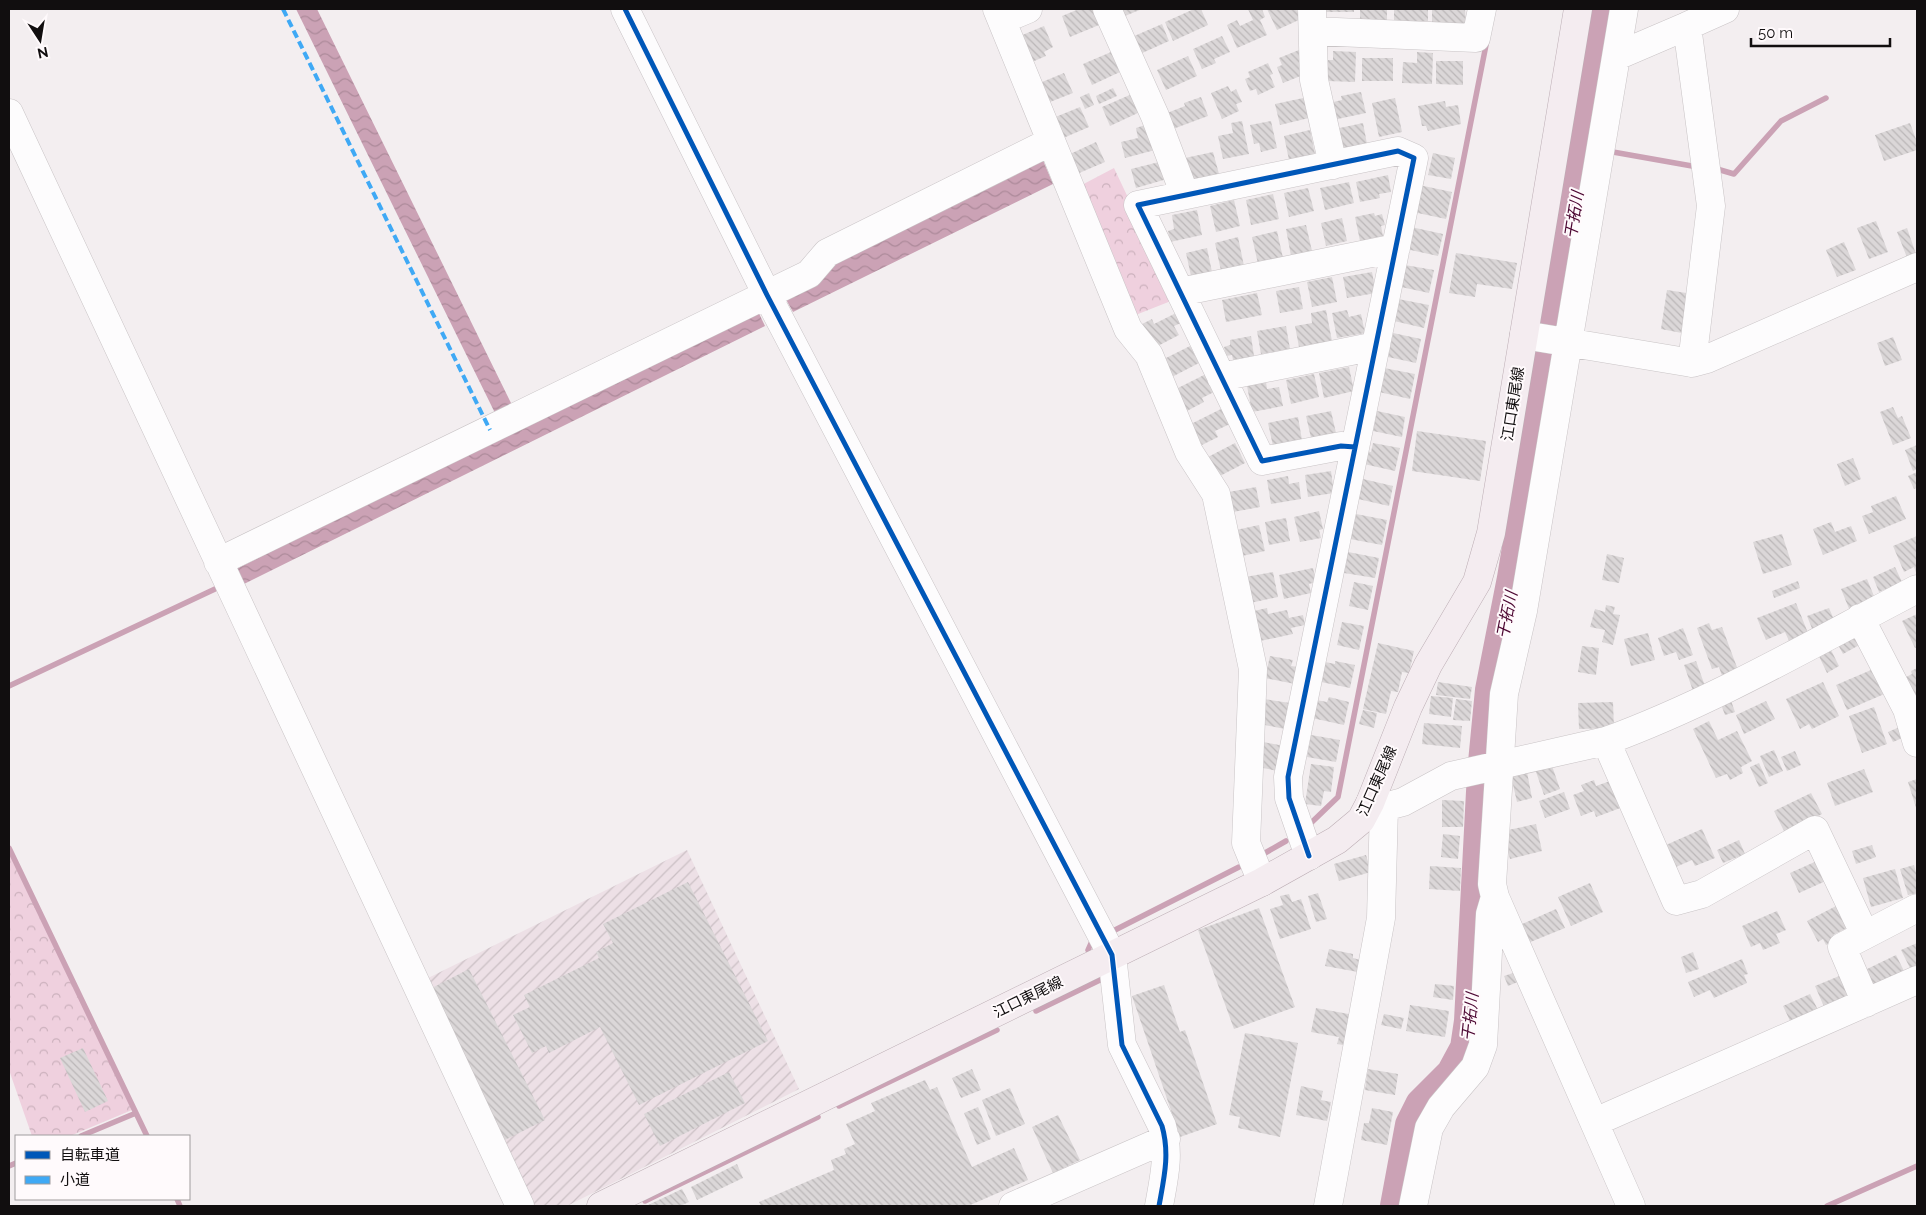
<svg xmlns="http://www.w3.org/2000/svg" width="1926" height="1215" viewBox="0 0 1926 1215" font-family="Raleway,'Noto Sans JP',sans-serif">
  <defs>
    <pattern id="industrial-furrows" width="10" height="10" patternUnits="userSpaceOnUse" patternTransform="scale(1.25)"><rect width="10" height="10" fill="#ede0e6"/><path d="M-1 1l2-2M0 10L10 0M9 11l2-2" fill="none" stroke="#cabfc4"/></pattern>
    <pattern id="park-crowns" width="20" height="18" patternUnits="userSpaceOnUse" patternTransform="scale(1.25)"><rect width="20" height="18" fill="#efd0de"/><path d="M2 6a3 3 0 1 1 6 0M12 15a3 3 0 1 1 6 0" fill="none" stroke="#ccb1bd"/></pattern>
    <pattern id="water-waves" width="16" height="10" patternUnits="userSpaceOnUse" patternTransform="scale(1.25)"><rect width="16" height="10" fill="#cba2b5"/><path d="M0 5q4-4 8 0t8 0" fill="none" stroke="#ad8a9a"/></pattern>
    <pattern id="building-back-hatch" width="6" height="6" patternUnits="userSpaceOnUse" patternTransform="scale(1.25)"><rect width="6" height="6" fill="#dbd7d8"/><path d="M-1 5l2 2M0 0l6 6M5-1l2 2" fill="none" stroke="#bbb7b8"/></pattern>
  </defs>
  <rect width="100%" height="100%" fill="#f3eef0"/>
  <!-- industrial -->
  <path fill="url(#industrial-furrows)" d="M687 850 799 1089 567 1206H526L422 981Z"/>
  <!-- park -->
  <path fill="url(#park-crowns)" d="M1114 168 1176 299 1128 318 1076 188Z
    M9 849 132 1110 70 1136H32L9 1070Z"/>
  <!-- water -->
  <path fill="url(#water-waves)" d="M296 9H317L512 405 495 413Z
    M1042 158 1053 184 793 312 783 294 838 259Z
    M756 307 765 326 242 585 234 570Z"/>
  <g fill="none" stroke-linecap="round" stroke-linejoin="round">
    <!-- stream -->
    <path stroke="#cba2b5" stroke-width="5.5" d="M1613 152 1692 166
      M1717 169 1734 174 1781 121 1826 98
      M9 686 215 589
      M1312 822 1338 797 1487 40
      M9 848 147 1136
      M1265 853 1286 841
      M1115 930 1239 867
      M1088 950 1092 941
      M1036 1011 1100 980
      M839 1106 997 1030
      M81 1136 136 1113
      M9 1166 16 1163
      M177 1199 180 1206
      M645 1201 818 1117
      M1827 1206 1917 1166"/>
    <!-- river -->
    <path stroke="#cba2b5" stroke-width="34" d="M1397 1206 1412 1125 1422 1105 1453 1074 1467 1048 1471 1021 1484 773 1492 690 1514 578 1608 9"/>
  </g>
  <!-- building -->
  <path fill="url(#building-back-hatch)" d="M1079 9H1093L1099 25 1070 37 1062 16Z
    M1122 9H1142L1125 16Z
    M1194 9H1201L1208 25 1173 41 1165 22Z
    M1248 9H1262L1265 17 1260 20 1267 35 1237 48 1227 25 1237 20 1240 26 1253 20Z
    M1267 9H1296L1301 19 1277 30Z
    M1322 9H1354V12H1322Z
    M1360 9H1387V21H1360Z
    M1394 9H1428V21L1394 22Z
    M1432 9H1465L1466 25 1432 26Z
    M1162 24 1169 41 1140 54 1132 37Z
    M1044 26 1053 47 1044 52 1046 56 1032 62 1020 36Z
    M1222 36 1230 52 1214 59 1216 63 1202 69 1193 49Z
    M1299 50 1305 64 1299 67 1303 75 1283 83 1277 67 1282 65 1279 58Z
    M1333 51 1356 52 1355 82 1327 81 1328 60H1333Z
    M1111 52 1120 72 1092 85 1083 64Z
    M1417 52 1433 53 1432 84 1402 83 1403 62 1417 63Z
    M1188 56 1197 76 1166 90 1157 70Z
    M1362 58H1393V81H1362Z
    M1436 61H1463V85L1436 84Z
    M1268 63 1273 74 1270 75 1275 87 1258 95 1256 89 1250 91 1245 79 1250 77 1248 72Z
    M1064 73 1073 93 1050 102 1042 82Z
    M1228 86 1231 92 1236 89 1242 102 1236 104 1239 111 1222 119 1211 93Z
    M1113 88 1117 96 1099 104 1096 96Z
    M1361 92 1366 113 1333 120 1329 103 1342 100 1341 96Z
    M1089 93 1094 105 1085 109 1080 97Z
    M1132 94 1140 112 1110 126 1102 107Z
    M1201 97 1208 116 1173 129 1167 113 1185 106 1184 103Z
    M1308 97 1313 117 1280 125 1275 104Z
    M1395 98 1402 132 1379 137 1372 103Z
    M1445 101 1446 107 1458 105 1461 124 1428 131 1426 126H1422L1418 106Z
    M1080 107 1089 127 1061 139 1053 118Z
    M1242 121 1249 154 1223 159 1218 136 1233 133 1231 123Z
    M1271 121 1277 148 1261 152 1259 143 1254 144 1250 125Z
    M1363 123 1367 144 1340 150 1335 129Z
    M1910 123 1917 142V150L1884 161 1875 135Z
    M1148 124 1155 150 1125 158 1121 142 1138 138 1136 128Z
    M1310 130 1315 154 1289 160 1284 136Z
    M1096 142 1105 162 1077 174 1068 155Z
    M1213 152 1219 174 1191 181 1185 158Z
    M1433 153 1455 158 1451 179 1428 175Z
    M1163 161 1167 179 1136 188 1131 169Z
    M1388 175 1391 192 1379 194 1380 198 1360 202 1356 182Z
    M1349 182 1354 203 1325 210 1320 188Z
    M1419 185 1452 192 1446 219 1413 212Z
    M1308 188 1314 211 1289 217 1284 193Z
    M1273 194 1279 219 1251 225 1246 200Z
    M1234 200 1240 226 1216 232 1210 206Z
    M1197 210 1202 235 1170 242 1168 231 1174 229 1172 215Z
    M1374 213 1375 216 1382 214 1385 225 1381 226 1383 236 1360 241 1355 217Z
    M1342 218 1347 241 1326 246 1321 223Z
    M1876 221 1888 252 1869 259 1857 228Z
    M1306 225 1312 251 1291 256 1286 229Z
    M1411 227 1443 234 1438 256 1406 249Z
    M1907 228 1917 257 1908 260 1897 232Z
    M1277 231 1283 258 1258 264 1252 237Z
    M1238 237 1244 266 1221 271 1215 243Z
    M1844 242 1856 270 1837 277 1826 250Z
    M1207 248 1212 272 1191 276 1186 253Z
    M1456 253 1517 263 1512 289 1477 284 1475 297 1449 293Z
    M1405 265 1434 270 1429 293 1401 287Z
    M1372 272 1376 293 1347 298 1343 277Z
    M1332 277 1337 302 1312 307 1307 282Z
    M1299 287 1303 309 1280 313 1276 291Z
    M1667 290 1693 294 1687 334 1661 329Z
    M1257 293 1262 315 1226 322 1222 300Z
    M1398 299 1429 305 1424 328 1394 321Z
    M1326 310 1332 341 1299 347 1295 326 1312 323 1311 313Z
    M1347 310 1349 317 1361 314 1365 333 1337 338 1332 313Z
    M1176 313 1181 323 1174 326 1179 335 1154 348 1142 324 1152 319 1154 324Z
    M1286 326 1290 349 1261 354 1257 331Z
    M1393 333 1421 339 1416 363 1388 357Z
    M1251 336 1254 356 1233 360 1232 355 1226 356 1224 347 1230 345V340Z
    M1893 337 1902 360 1885 366 1877 343Z
    M1190 346 1199 363 1170 378 1162 360Z
    M1349 367 1354 391 1324 398 1319 373Z
    M1384 368 1415 374 1410 399 1379 392Z
    M1206 374 1214 392 1202 398 1204 402 1185 412 1174 390Z
    M1314 374 1319 397 1291 404 1286 380Z
    M1266 382 1267 389 1279 387 1283 406 1252 412 1247 386Z
    M1893 407 1898 418 1902 416 1911 438 1893 445 1880 412Z
    M1223 408 1230 424 1215 431 1218 437 1202 445 1191 424Z
    M1331 411 1336 433 1311 438 1306 416Z
    M1377 411 1405 417 1402 437 1373 431Z
    M1298 417 1302 440 1273 446 1268 423Z
    M1417 431 1486 441 1480 481 1412 471Z
    M1235 443 1245 463 1218 477 1208 457Z
    M1373 443 1400 448 1395 471 1364 464 1367 451 1371 452Z
    M1917 445V469L1913 471 1905 450Z
    M1853 458 1861 479 1845 486 1837 464Z
    M1331 471 1334 493 1308 497 1305 475Z
    M1917 472V488L1914 489 1908 476Z
    M1288 476 1289 484 1299 482 1301 499 1271 504 1267 480Z
    M1363 479 1393 486 1389 506 1358 499Z
    M1256 487 1260 507 1233 512 1229 492Z
    M1896 496 1906 519 1869 534 1862 516 1873 512 1871 506Z
    M1319 511 1323 529 1319 530 1321 538 1300 542 1294 517Z
    M1356 514 1387 520 1382 545 1350 539Z
    M1286 518 1290 541 1269 545 1265 522Z
    M1831 522 1835 532 1851 526 1857 541 1823 555 1813 529Z
    M1259 525 1265 551 1242 556 1236 530Z
    M1782 534 1792 565 1763 574 1753 542Z
    M1917 536V575L1914 567 1904 572 1893 546Z
    M1348 552 1379 558 1375 578 1344 573Z
    M1607 554 1624 558 1619 583 1602 580Z
    M1895 567 1902 582 1879 592 1873 577Z
    M1313 568 1316 582 1309 584 1311 593 1284 599 1279 575Z
    M1273 572 1278 597 1250 603 1245 577Z
    M1867 579 1876 601 1850 611 1841 589Z
    M1798 581 1800 588 1774 598 1772 591Z
    M1354 582 1373 586 1368 610 1349 606Z
    M1796 603 1808 633 1789 641 1785 632 1766 640 1757 618Z
    M1606 605 1615 607 1613 614 1620 615 1613 645 1602 642 1605 630 1590 627 1595 609 1605 612Z
    M1267 608 1268 614 1287 610 1289 618 1303 615 1305 625 1291 628 1293 634 1260 641 1254 611Z
    M1829 608 1835 622 1813 631 1807 616Z
    M1917 614V647L1915 648 1902 621Z
    M1342 622 1364 626 1359 650 1337 645Z
    M1709 623 1712 630 1722 627 1738 670 1722 676 1719 667 1712 669 1697 628Z
    M1683 628 1693 655 1679 660 1676 652 1664 656 1658 638Z
    M1857 630 1863 643 1843 654 1836 641Z
    M1648 633 1655 660 1631 666 1624 639Z
    M1378 643 1414 651 1409 673 1402 672 1398 692 1391 691 1386 714 1363 709Z
    M1828 644 1839 666 1827 673 1816 650Z
    M1582 646 1599 648 1596 675 1578 672Z
    M1270 656 1293 660 1291 666 1298 667 1295 684 1265 678Z
    M1335 661 1355 665 1350 688 1321 682 1325 662 1335 664Z
    M1696 661 1705 686 1693 691 1684 665Z
    M1878 667 1889 692 1847 710 1836 685Z
    M1917 668V697L1913 699 1904 678 1912 674 1911 671Z
    M1438 682 1472 687 1470 699 1436 695Z
    M1823 682 1839 716 1812 729 1809 724 1800 729 1786 699Z
    M1729 695 1735 712 1725 715 1719 699Z
    M1431 696 1453 698 1451 717 1429 714Z
    M1329 697 1349 702 1344 725 1312 718 1316 700 1327 702Z
    M1264 699 1290 703 1285 729 1260 724Z
    M1456 699 1472 701 1470 721 1453 720Z
    M1766 701 1775 719 1744 734 1736 715Z
    M1613 702 1614 728 1579 729 1578 703Z
    M1874 707 1887 744 1862 753 1849 716Z
    M1363 710 1377 713 1374 728 1359 724Z
    M1709 721 1718 740 1737 731 1752 761 1741 767 1743 773 1730 780 1727 774 1716 778 1693 729Z
    M1424 723 1462 726 1460 748 1422 744Z
    M1904 725 1909 735 1893 742 1888 732Z
    M1311 735 1340 740 1336 762 1307 757Z
    M1263 742 1284 746 1278 771 1258 767Z
    M1774 750 1783 771 1769 777 1760 756Z
    M1795 751 1801 765 1787 771 1781 757Z
    M1551 763 1560 789 1544 795 1535 769Z
    M1759 763 1768 783 1759 787 1750 767Z
    M1311 764 1334 767 1331 792 1324 791 1321 806 1305 804Z
    M1864 769 1873 792 1835 806 1827 783Z
    M1527 772 1532 798 1517 802 1511 776Z
    M1917 779V811L1908 782Z
    M1594 780 1596 786 1613 780 1623 807 1596 817 1594 811 1581 816 1573 795 1584 791 1581 785Z
    M1564 792 1570 809 1545 818 1539 801Z
    M1811 793 1822 814 1785 833 1774 811Z
    M1442 800 1464 801 1463 827H1442Z
    M1536 824 1542 851 1510 859 1504 835 1509 834 1508 830Z
    M1702 829 1715 858 1695 866 1692 860 1676 867 1666 845Z
    M1443 834 1460 836 1458 859 1441 857Z
    M1739 840 1745 854 1723 863 1717 850Z
    M1872 845 1876 857 1856 864 1852 851Z
    M1366 855 1371 872 1339 881 1334 864Z
    M1819 860 1828 880 1799 893 1790 873Z
    M1914 865 1917 876V893L1908 895 1900 869Z
    M1430 866 1461 868 1460 891 1429 889Z
    M1895 869 1903 898 1871 907 1863 878Z
    M688 882 768 1041 639 1105 600 1027 549 1053 546 1046 532 1053 513 1015 530 1007 524 995 599 958 596 952 613 943 603 924Z
    M1590 883 1603 912 1571 926 1558 897Z
    M1318 893 1327 919 1316 922 1308 896Z
    M1289 894 1292 902 1301 899 1311 929 1280 939 1270 909 1283 905 1280 896Z
    M1836 906 1847 928 1833 935 1836 941 1826 945 1823 939 1818 942 1807 921Z
    M1259 908 1295 1007 1234 1029 1198 930Z
    M1556 909 1565 928 1528 943 1520 925Z
    M1777 911 1786 930 1776 934 1780 943 1763 950 1760 943 1751 947 1742 926Z
    M1917 943V965L1910 968 1901 950Z
    M1329 949 1353 954V958L1360 960 1358 972 1325 966Z
    M1693 952 1699 969 1686 973 1681 957Z
    M1896 955 1905 973 1873 987 1865 970Z
    M1742 959 1748 974 1744 975 1747 983 1714 998 1710 990 1694 997 1688 982Z
    M469 969 545 1120 505 1140 430 989Z
    M1516 972 1520 981 1508 986 1504 976Z
    M1844 974 1854 996 1825 1009 1815 986Z
    M1435 984 1454 986 1453 1000 1433 997Z
    M1164 985 1180 1032 1185 1030 1217 1124 1180 1137 1132 996Z
    M1810 994 1818 1010 1791 1023 1783 1006Z
    M1410 1005 1449 1011 1445 1037 1406 1031Z
    M1316 1008 1354 1015 1349 1046 1337 1044 1339 1037 1311 1032Z
    M1384 1014 1404 1018 1401 1029 1381 1025Z
    M1245 1033 1298 1043 1280 1137 1238 1128 1240 1117 1229 1115Z
    M83 1048 108 1101 85 1112 60 1058Z
    M972 1069 981 1090 961 1098 952 1078Z
    M1368 1069 1398 1074 1395 1095 1365 1090Z
    M729 1072 745 1103 660 1146 644 1114Z
    M925 1080 930 1090 937 1087 972 1167 1014 1148 1028 1180 968 1206H761L759 1202 834 1170 831 1160 846 1154 844 1149 855 1144 846 1124 875 1111 871 1103Z
    M1301 1086 1323 1091 1321 1100 1331 1102 1327 1121 1296 1115Z
    M1010 1088 1025 1124 996 1136 982 1100Z
    M978 1107 991 1139 977 1145 964 1113Z
    M1372 1108 1393 1112 1387 1145 1361 1140 1364 1123H1369Z
    M1058 1115 1080 1160 1053 1173 1032 1127Z
    M737 1164 743 1178 697 1200 691 1187Z
    M682 1189 689 1202 680 1206H646Z"/>
  <g fill="none" stroke-linecap="round" stroke-linejoin="round">
    <defs>
      <path id="minor" d="M625 9 767 295 1112 955 1122 1045 1162 1126C1170 1154 1164 1178 1159 1206
        M997 9 1128 329 1149 355 1189 452 1216 494 1253 669 1246 843 1262 882
        M1107 9 1155 116 1185 195
        M1312 9 1314 80 1333 165
        M1624 9 1523 611 1504 694 1492 884 1495 897 1631 1206
        M1002 20 1028 9
        M1313 31 1476 38 1482 9
        M1617 56 1687 26
        M9 113 520 1206
        M1180 292 1396 248
        M1524 335 1692 363 1707 359 1917 267
        M1692 363 1711 206 1687 26 1725 9
        M1221 377 1376 346
        M218 562 809 274 827 253 1050 142
        M1860 618 1907 709 1917 743
        M1606 741 1676 901 1702 894 1815 830 1865 935
        M1370 803 1384 807 1403 802 1451 776 1606 741C1715 701 1815 642 1917 589
        M1309 856 1289 798 1288 777C1330 570 1372 364 1414 158L1398 151 1138 205 1262 461 1341 446 1355 447
        M1866 1003 1842 947 1917 908
        M1595 1122 1917 980
        M1013 1206 1166 1139
        M1328 1206 1381 918 1384 807
        M1413 1206 1429 1128 1441 1107 1475 1067 1483 1045 1490 914 1495 897"/>
      <path id="major" d="M601 1206 1262 882 1337 840 1361 820 1370 803 1408 707 1428 665 1477 582 1491 533 1578 9"/>
    </defs>
    <!-- minor casing -->
    <use href="#minor" stroke="#c9c4c6" stroke-width="29"/>
    <!-- major casing -->
    <use href="#major" stroke="#bcadb4" stroke-width="29"/>
    <!-- minor -->
    <use href="#minor" stroke="#fdfcfd" stroke-width="28"/>
    <!-- major -->
    <use href="#major" stroke="#f4ecf0" stroke-width="28"/>
    <!-- quiet -->
    <path stroke="#3fa9f5" stroke-width="4" stroke-dasharray="8 4" stroke-linecap="butt" d="M283 9 490 430"/>
    <defs>
      <path id="cycleway" d="M625 9 767 295 1112 955 1122 1045 1162 1126C1170 1154 1164 1178 1159 1206
        M1309 856 1289 798 1288 777C1330 570 1372 364 1414 158L1398 151 1138 205 1262 461 1341 446 1355 447"/>
    </defs>
    <!-- cycleway casing -->
    <use href="#cycleway" stroke="#fffafc" stroke-width="8"/>
    <!-- cycleway -->
    <use href="#cycleway" stroke="#0057b8" stroke-width="5"/>
  </g>
  <g text-anchor="middle" dominant-baseline="central" stroke-width="4" stroke-linejoin="round" paint-order="stroke">
    <!-- street labels -->
    <g font-size="15" fill="#110e0f" stroke="#fffafc">
      <text transform="translate(1513 404) rotate(-81)">江口東尾線</text>
      <text transform="translate(1377 781) rotate(-66)">江口東尾線</text>
      <text transform="translate(1028 997) rotate(-26)">江口東尾線</text>
    </g>
    <!-- water labels -->
    <g font-size="16" font-style="italic" fill="#4c0732" stroke="#fffafc">
      <text transform="translate(1574 215) rotate(-81)">干拓川</text>
      <text transform="translate(1507 615) rotate(-79)">干拓川</text>
      <text transform="translate(1470 1017) rotate(-84)">干拓川</text>
    </g>
  </g>
  <!-- border -->
  <rect width="1926" height="1215" fill="none" stroke="#110e0f" stroke-width="20"/>
  <!-- legend -->
  <rect x="15" y="1135" width="175" height="65" fill="#fffafc" stroke="#a09c9d"/>
  <rect x="25" y="1151" width="25" height="8" fill="#0057b8" stroke="#a09c9d"/>
  <text x="60" y="1160" font-size="15" fill="#110e0f">自転車道</text>
  <rect x="25" y="1176" width="25" height="8" fill="#3fa9f5" stroke="#a09c9d"/>
  <text x="60" y="1185" font-size="15" fill="#110e0f">小道</text>
  <!-- north arrow -->
  <g transform="translate(40 40) rotate(168)" stroke="#fffafc" stroke-width="4" paint-order="stroke">
  <path d="M0-4L9 19L0 12L-9 19Z" fill="#110e0f"/>
  <text y="-8" font-size="14" font-weight="bold" text-anchor="middle" fill="#110e0f">N</text>
  </g>
  <!-- scale -->
  <path d="M1751 38v8h139v-8" fill="none" stroke="#110e0f" stroke-width="2.5"/>
  <text x="1758" y="38" font-size="15" fill="#110e0f" stroke="#fffafc" stroke-width="4" paint-order="stroke">50 m</text>
</svg>
